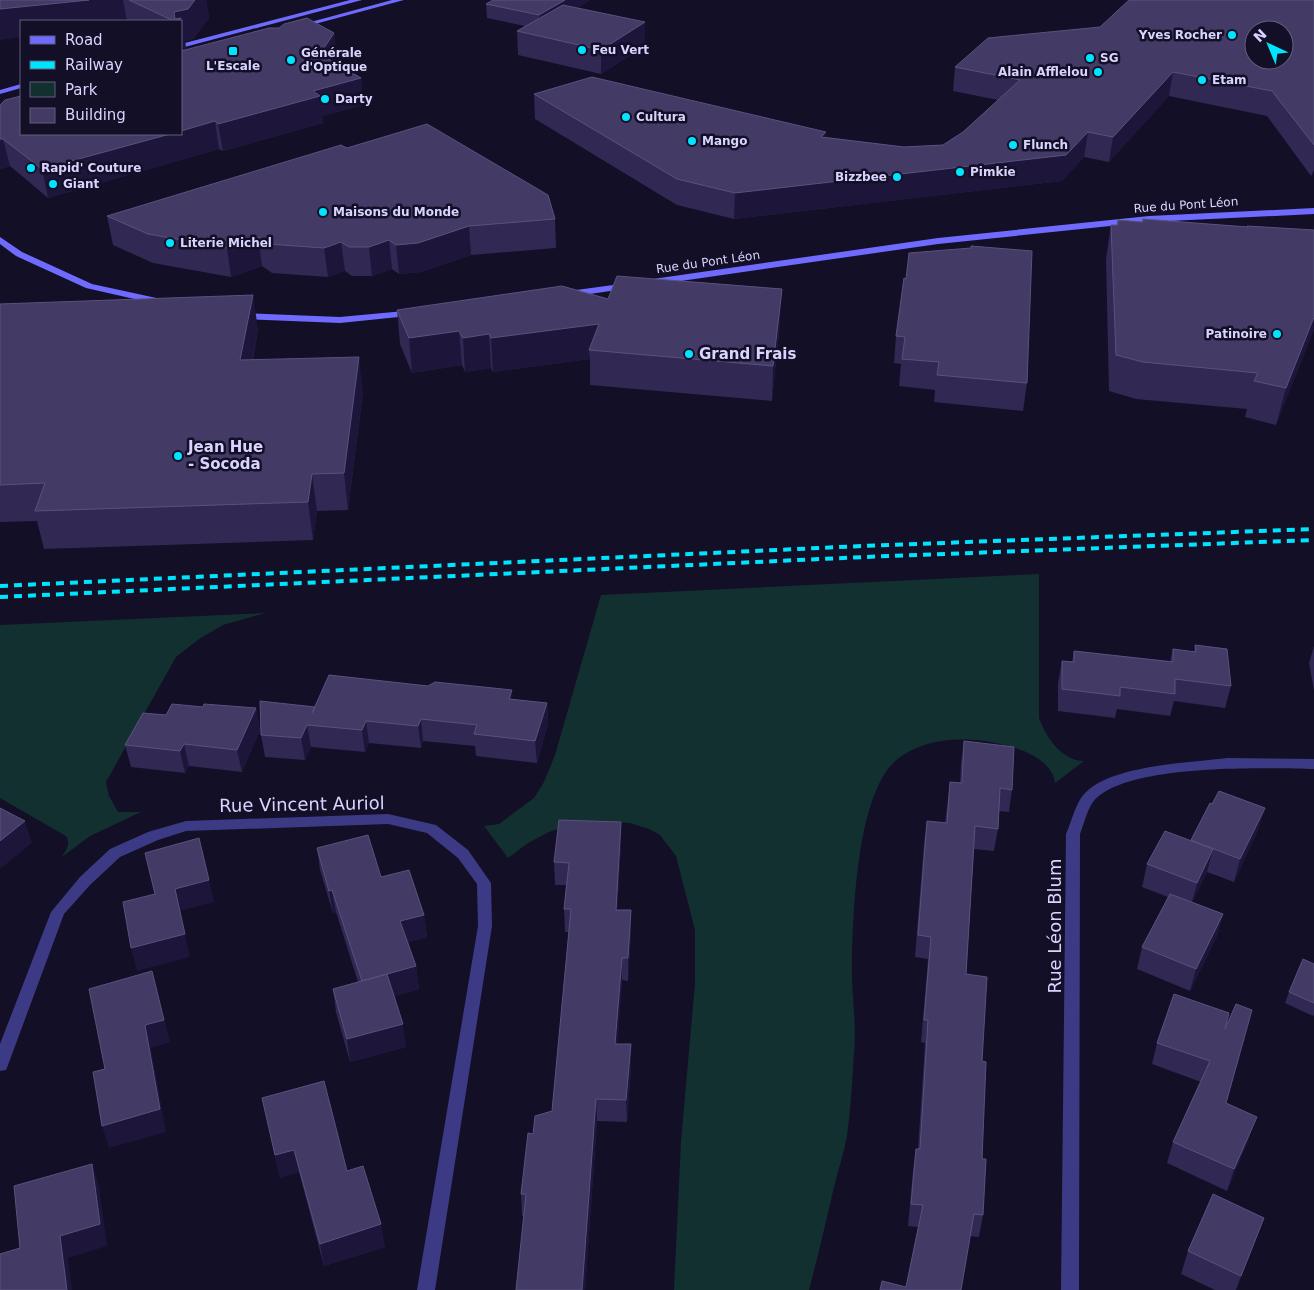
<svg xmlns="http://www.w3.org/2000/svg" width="1314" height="1290" viewBox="0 0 1314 1290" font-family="'DejaVu Sans',sans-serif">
  <rect width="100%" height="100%" fill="#130f26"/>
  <!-- green -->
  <path fill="#12302f" d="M1039 574V718C1046 737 1062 761 1084 761L1055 783C1053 761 1023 749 1004 745 968 735 914 736 888 769 857 810 853 911 852 963 851 993 857 1023 854 1053 852 1081 851 1109 847 1136 844 1153 838 1170 834 1187 826 1222 818 1256 809 1290H674L681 1141 695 983V930L676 856 660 835 649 829 630 823 596 821 572 824 549 832 528 843 508 858 484 826 499 824 534 798 544 782 555 755 601 595Z
    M265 613 223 625 199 639 176 657 106 782 109 796 118 812H141L90 836 62 857C66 850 71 843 66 836L0 798V625Z"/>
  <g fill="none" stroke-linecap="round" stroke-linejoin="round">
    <!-- street -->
    <path fill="#3d3a85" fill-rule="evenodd" d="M1227 758 1314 759V769C1266 768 1123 763 1093 802 1087 810 1084 824 1080 834L1079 1290H1061L1066 834C1071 823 1074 809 1081 798 1103 765 1189 763 1227 758Z
      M388 814 436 825 468 850 491 883 492 926 435 1290H417L478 926 477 884 458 858 427 833 388 824 186 831 158 840 120 857 90 885 64 914 8 1065 6 1070 0 1071V1044L51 912 80 877 110 849 148 832 186 821Z"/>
    <!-- secondary -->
    <path fill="#6f6bff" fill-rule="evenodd" d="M350 0H362L181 48V44Z
      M392 0H404L300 28 296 26Z
      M21 84V88L0 94V90Z
      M1314 208V214L1149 222 938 244 653 285 648 282 653 279 938 238 1149 216Z
      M0 237 22 252 92 284 161 299 166 302 161 305 86 288 16 256 0 244Z
      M628 283 633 286 631 288 569 297 564 294 569 291Z
      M415 310 418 311V315L340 323 240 319 235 316 240 313 340 317Z"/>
    <!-- rail -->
    <path stroke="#00e5ff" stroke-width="4" stroke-dasharray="8 6" stroke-linecap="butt" d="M0 586 862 546 1314 529
      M0 597 864 557 1314 540"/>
  </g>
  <!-- wall -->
  <path fill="#312854" d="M0 0H206L209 18 193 39 185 41 186 49 185 50 334 33 337 58 334 62 361 78 363 105 322 116 323 123 223 151 219 149 48 198 10 166 0 169V105L181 134V21H21Z
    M493 0H590L577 8 645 22V46L601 74 518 55 517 31 525 26 487 18 486 4Z
    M1314 0V170L1311 176 1267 116 1169 96 1109 162 1084 157 1062 181 734 219 677 205 535 119 534 94 826 132V137L904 147 943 145 963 132 998 100 953 91 955 67 1100 27Z
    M347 148 555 219 556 248 471 255 421 272 399 274 392 269 372 276H352L345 271 328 277 272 273 262 266 231 277 153 263 113 245 107 216Z
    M1143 219 1247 227V226L1314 329 1276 425 1245 417 1247 409 1136 399 1109 391 1106 259 1111 225H1117L1118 220 1142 222Z
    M904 278 1027 383 1023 411 934 402 935 390 899 386 901 364 894 363 896 336Z
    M608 299 780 323 772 401 590 385V359L493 372 491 368 465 372 462 365 412 373 400 344 397 310Z
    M0 304 258 329 253 360 363 392 348 510 317 511 313 540 44 549 37 521 0 522Z
    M1195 645 1231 686 1225 708 1174 701 1170 716 1117 709 1115 718 1058 711V683L1062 661 1072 662 1074 651 1170 661 1173 649 1194 652Z
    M1314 646V691L1309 663Z
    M513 699 547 703 548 724 537 763 476 756 475 746 423 741 421 748 369 743 365 752 311 747 305 760 265 757 261 735 315 707Z
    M203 707 256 708 260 730 242 772 189 766 185 773 131 767 125 745 166 715Z
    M964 741 1012 790 1009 812 999 811 998 829 994 851 974 849 966 974 982 1061 983 1215 979 1237 970 1236 906 1287 918 1227 908 1226 913 1171 916 1149H918L925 1043 921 1042 928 959 915 957 924 843 927 821 945 823 950 782 960 783 961 763Z
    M1212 804 1265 808 1258 830 1234 882 1207 872 1192 902 1223 914 1217 936 1190 991 1137 969 1142 947 1168 897 1142 887 1147 864 1191 841Z
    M621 822V844L617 910 631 932 628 981 622 980 617 1044H631V1067L627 1122 597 1121 585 1290H516L524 1216H522L521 1194 533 1134 552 1111 569 932H565L564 909 566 885H555L554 862Z
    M317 848 381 877 424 915 427 937 408 942 416 966 419 989 394 996 406 1047 350 1062 336 1012 333 989 358 982 336 912 333 913 320 870Z
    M1314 964V1014L1313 1016 1285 1003 1289 992Z
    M1225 1029 1226 1103 1249 1138 1227 1191 1167 1163 1173 1142 1201 1082 1152 1064 1157 1043Z
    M262 1098 347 1171 385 1247 324 1266 299 1172 280 1178Z
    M1264 1218 1236 1290H1215L1181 1274 1188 1251Z"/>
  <!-- shaded-wall -->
  <path fill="#1d163a" d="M89 0H123L127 21H21V37L0 40V9Z
    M195 0H206L209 18 193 39 185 41 186 49 183 53 181 45V21H175L174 12Z
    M565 0H590L540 30 539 15Z
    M645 22V46L601 74V50Z
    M334 33 337 58 323 80 320 54Z
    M1173 72 1169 96 1109 162 1113 137Z
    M361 78 363 105 322 116 323 123 223 151 218 124 313 91Z
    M215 121 219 149 48 198 42 169 170 134H181V131Z
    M826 132 825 158 821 137Z
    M1088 132 1084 157 1062 181 734 219 735 193Z
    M0 139H3L10 166 0 169Z
    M469 226 471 255 421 272 399 274 396 245Z
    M258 237 262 266 231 277 227 248Z
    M389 240 392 269 372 276 369 247Z
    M341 242 345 271 328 277 324 248Z
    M782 289 780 323 772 401 773 366Z
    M253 295 258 329 246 395 240 360Z
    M1314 317V329L1276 425 1286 388Z
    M599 324 589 350 590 359 493 372 491 338Z
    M459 331 462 365 412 373 409 338Z
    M489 334 491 368 465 372 463 338Z
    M359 357 363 392 348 510 344 473Z
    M312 474 317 511 313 540 308 502Z
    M512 690 513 711 509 699Z
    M547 703 548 724 537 763 535 741Z
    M256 708 260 730 242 772 237 750Z
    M421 719 423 741 421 748 418 726Z
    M366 721 369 743 365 752 362 730Z
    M307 725 311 747 305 760 301 738Z
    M184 744 189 766 185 773 180 751Z
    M1265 808 1258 830 1234 882 1240 859Z
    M25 821 32 843 0 869V841Z
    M621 822V844L616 932V910Z
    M1213 849 1207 872 1191 906 1197 883Z
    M209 880 214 902 180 911 190 957 137 971 131 948 175 889Z
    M332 890 336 912 333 913 329 891Z
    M631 910V932L628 981V958Z
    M1223 914 1217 936 1190 991 1196 969Z
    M424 915 427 937 403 944 400 921Z
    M622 958V980L616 1066 615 1044Z
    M416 966 419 989 365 1004 362 981Z
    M152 971 170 1042 151 1048 166 1132 109 1148 102 1126 145 1025Z
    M403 1024 406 1047 350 1062 347 1039Z
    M631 1044V1067L627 1122 626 1100Z
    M596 1099 597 1121 585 1290H582Z
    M1257 1117 1249 1138 1227 1191 1234 1169Z
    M294 1150 299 1172 280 1178 275 1155Z
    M92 1164 99 1186 107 1246 68 1258 72 1290H67L60 1236Z
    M1264 1218 1256 1240 1236 1290 1241 1276Z
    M381 1224 385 1247 324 1266 320 1244Z"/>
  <!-- building -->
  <path fill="#433a66" stroke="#5a527e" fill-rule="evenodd" d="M0 0H89L0 9Z
    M129 0H195L188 9 174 12 175 19 181 18 179 21H174Z
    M493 0H565L539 15 486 4Z
    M1129 0H1314V145L1272 91 1173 72 1113 137 1088 132 1066 155 735 193 677 179 534 94 592 77 826 132 821 137 904 147 943 145 963 132 1020 80 955 67 988 38 1100 27ZM1254 30H1284V60H1254Z
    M563 5 645 22 601 50 517 31Z
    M307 18 334 33 320 54 361 78 313 91 320 96 218 124 215 121 181 131V51L269 28H279L284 24Z
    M21 96V134H170L42 169 3 139H0V105L5 100Z
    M427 124 548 195 555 219 469 226 418 243 396 245 389 240 369 247H349L341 242 324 248 268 244 258 237 227 248 148 234 107 216 341 145 347 148Z
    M1143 219 1248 227 1247 226 1314 230V317L1286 388 1254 381 1258 373 1143 362 1116 355 1111 225H1118V220L1143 222Z
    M971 246 1032 251 1027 383 937 375 939 362 902 359 905 337 896 336 904 278 906 279 909 253 971 248Z
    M617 276 782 289 773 366 589 350 599 324 491 338 489 334 463 338 459 331 409 338 397 310 562 286 608 299Z
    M253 295 240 360 359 357 344 473 312 474 308 502 35 511 45 483 0 485V304Z
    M1195 645 1227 649 1231 686 1175 679V694L1120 687V696L1062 689V661L1074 662V651L1173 662V649L1196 652Z
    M329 675 428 686 435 682 512 690 509 699 547 703 535 741 474 734 477 725 421 719 418 726 366 721 362 730 307 725 301 738 261 735 260 701 315 707 312 713Z
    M172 704 203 707 204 704 256 708 237 750 184 744 180 751 125 745 143 713 166 715Z
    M964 741 1014 747 1012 790 1000 788 998 829 975 826 966 974 987 977 982 1061 986 1062 982 1159H986L983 1215 974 1214 961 1290H880L882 1281 906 1287 923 1205 911 1204 916 1149H920L928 1020H924L931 937 918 935 927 821 947 823 950 782 962 783Z
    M1219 791 1265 808 1240 859 1191 840 1210 803 1212 804Z
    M0 808 25 821 0 841Z
    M559 820 621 822 616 910H631L628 958H622L615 1044H631L626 1100 596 1099 582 1290H516L526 1194H521L528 1133 533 1134 535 1116 552 1111 571 909H564L569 863 554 862Z
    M1165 831 1213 849 1197 883 1147 864Z
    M368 835 381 877 409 870 424 915 400 921 416 966 362 981 332 890 329 891 317 848Z
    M199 838 209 880 175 889 185 934 131 948 123 902 155 894 145 853Z
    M1170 894 1223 914 1196 969 1142 947Z
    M1303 959 1314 964V1003L1289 992Z
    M152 971 164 1020 145 1025 160 1109 102 1126 93 1072 105 1069 89 989Z
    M387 974 403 1024 347 1039 333 989Z
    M1174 994 1229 1013 1225 1029 1236 1004 1252 1010 1226 1103 1257 1117 1234 1169 1173 1142 1210 1061 1157 1043Z
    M324 1081 347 1171 363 1166 381 1224 320 1244 294 1150 275 1155 262 1098Z
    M92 1164 100 1224 60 1236 67 1290H0V1254L20 1248 14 1186Z
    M1213 1194 1264 1218 1241 1276 1188 1251Z"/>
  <!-- markers -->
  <g fill="#00e5ff" stroke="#130f26" stroke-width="2">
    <circle cx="1232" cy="35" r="5"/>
    <circle cx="582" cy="50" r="5"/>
    <rect x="228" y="46" width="10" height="10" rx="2.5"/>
    <circle cx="1090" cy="58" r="5"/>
    <circle cx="291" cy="60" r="5"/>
    <circle cx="1098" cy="72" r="5"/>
    <circle cx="1202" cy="80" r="5"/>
    <circle cx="325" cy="99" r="5"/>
    <circle cx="626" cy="117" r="5"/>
    <circle cx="692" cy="141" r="5"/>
    <circle cx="1013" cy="145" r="5"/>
    <circle cx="31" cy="168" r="5"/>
    <circle cx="960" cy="172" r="5"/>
    <circle cx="897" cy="177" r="5"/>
    <circle cx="53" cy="184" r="5"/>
    <circle cx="323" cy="212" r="5"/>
    <circle cx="170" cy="243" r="5"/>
    <circle cx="1277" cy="334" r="5"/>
    <circle cx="689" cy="354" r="5"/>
    <circle cx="178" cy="456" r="5"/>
  </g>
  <g text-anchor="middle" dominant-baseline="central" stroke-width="5" stroke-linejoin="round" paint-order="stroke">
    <!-- far-poi labels -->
    <g font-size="12" font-weight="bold" fill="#d9d4ff" stroke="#130f26" text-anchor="start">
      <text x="1222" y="35" text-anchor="end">Yves Rocher</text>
      <text x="592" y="50">Feu Vert</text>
      <text x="301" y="53">Générale<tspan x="301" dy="14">d'Optique</tspan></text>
      <text x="1100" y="58">SG</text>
      <text x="233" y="66" text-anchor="middle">L'Escale</text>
      <text x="1088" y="72" text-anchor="end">Alain Afflelou</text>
      <text x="1212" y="80">Etam</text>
      <text x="335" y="99">Darty</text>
      <text x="636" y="117">Cultura</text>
      <text x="702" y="141">Mango</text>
      <text x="1023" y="145">Flunch</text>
      <text x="41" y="168">Rapid' Couture</text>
      <text x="970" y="172">Pimkie</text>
      <text x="887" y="177" text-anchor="end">Bizzbee</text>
      <text x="63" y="184">Giant</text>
      <text x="333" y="212">Maisons du Monde</text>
      <text x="180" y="243">Literie Michel</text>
      <text x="1267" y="334" text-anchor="end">Patinoire</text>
    </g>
    <!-- far-street labels -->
    <g font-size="12" fill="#d9d4ff" stroke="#130f26">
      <text transform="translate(1186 205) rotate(-4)">Rue du Pont Léon</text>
      <text transform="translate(708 262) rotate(-8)">Rue du Pont Léon</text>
    </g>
    <!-- poi labels -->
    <g font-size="15" font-weight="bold" fill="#d9d4ff" stroke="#130f26" text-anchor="start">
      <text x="699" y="354">Grand Frais</text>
      <text x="188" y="447">Jean Hue<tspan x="188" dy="17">- Socoda</tspan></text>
    </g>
    <!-- near-street labels -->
    <g font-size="18" fill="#d9d4ff" stroke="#130f26">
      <text transform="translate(302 804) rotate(-1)">Rue Vincent Auriol</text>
      <text transform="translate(1054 926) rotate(-90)">Rue Léon Blum</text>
    </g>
  </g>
  <!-- legend -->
  <rect x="20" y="20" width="162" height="115" fill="#130f26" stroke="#625e7d"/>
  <rect x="30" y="36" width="25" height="8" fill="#6f6bff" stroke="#625e7d"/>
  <text x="65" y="45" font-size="15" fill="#d9d4ff">Road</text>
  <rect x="30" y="61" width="25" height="8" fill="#00e5ff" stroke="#625e7d"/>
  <text x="65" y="70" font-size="15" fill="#d9d4ff">Railway</text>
  <rect x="30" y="82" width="25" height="15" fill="#12302f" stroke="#625e7d"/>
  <text x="65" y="95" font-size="15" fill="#d9d4ff">Park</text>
  <rect x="30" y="108" width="25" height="15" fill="#433a66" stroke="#625e7d"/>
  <text x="65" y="120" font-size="15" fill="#d9d4ff">Building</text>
  <!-- north arrow -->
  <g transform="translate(1269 45) rotate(316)"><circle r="24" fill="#130f26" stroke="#625e7d"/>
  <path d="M0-4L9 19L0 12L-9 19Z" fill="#00e5ff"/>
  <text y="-8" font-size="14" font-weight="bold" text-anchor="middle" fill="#d9d4ff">N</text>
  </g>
</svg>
